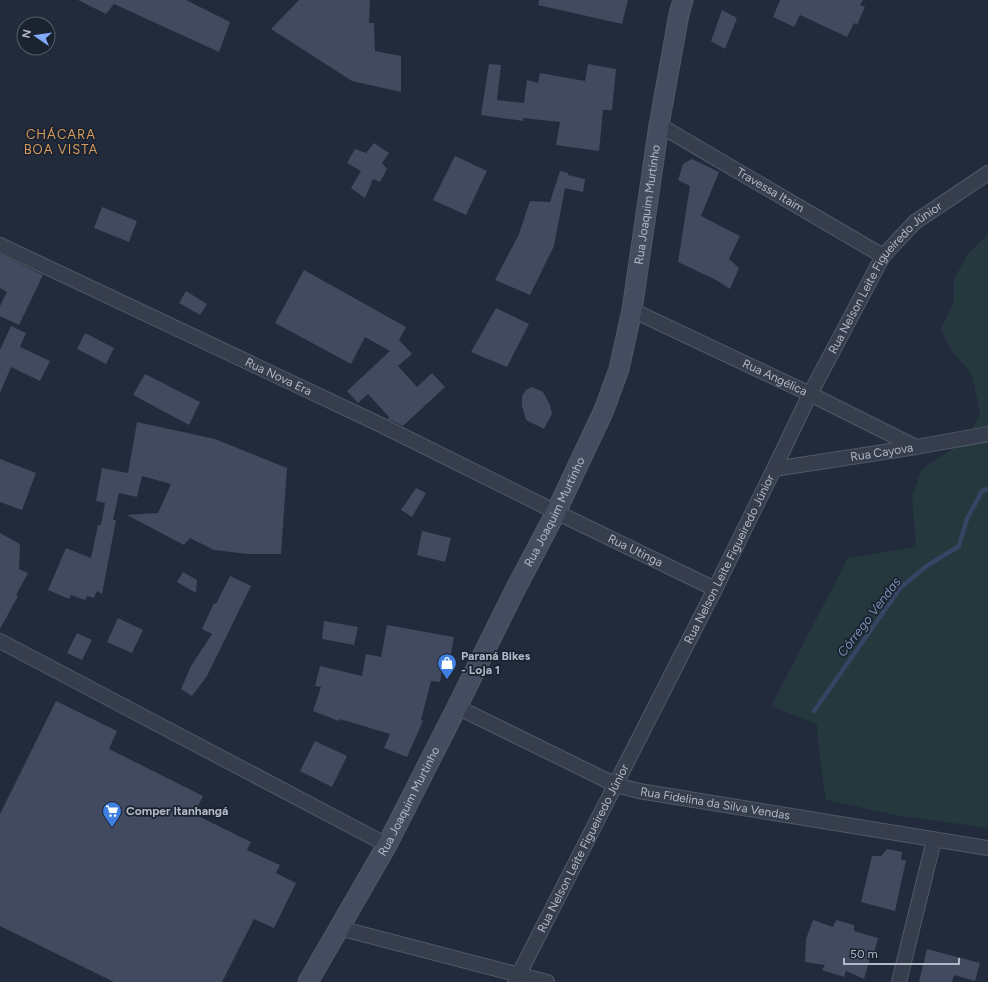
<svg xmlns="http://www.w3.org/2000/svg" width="988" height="982" viewBox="0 0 988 982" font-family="Figtree,sans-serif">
  <rect width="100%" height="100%" fill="#222b3c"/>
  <!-- green -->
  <path fill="#24383d" d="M988 234V828L895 815 826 800 819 752 817 724 771 706 848 558 916 547 912 496 922 469 968 438 980 413 972 375 950 348 941 329 954 301V279L968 254Z"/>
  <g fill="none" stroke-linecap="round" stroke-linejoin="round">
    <!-- stream -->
    <path stroke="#354563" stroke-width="4.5" d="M814 711 901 587 928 565 959 546 967 519 982 491 988 489"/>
  </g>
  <!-- building -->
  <path fill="#414a5e" d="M78 0H186L230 22 219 52 114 4 106 14Z
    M299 0H370L369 23H374L375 51 401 56V92L352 81 271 29Z
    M539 0H628L622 24 538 5Z
    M780 0H863L860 5 865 7 857 25 854 23 847 37 800 15 794 27 773 17Z
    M722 10 737 18 725 49 711 41Z
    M489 64 501 65 497 100 524 103 527 80 538 83 540 73 585 81 588 64 616 69 612 110H603L599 151 556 145 560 122 523 118V121L481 115Z
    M374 143 389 153 382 163 387 169 380 182 373 179 365 198 351 188 361 171 347 163 355 149 366 153Z
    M455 156 487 171 466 215 433 200Z
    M692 159 719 172 701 216 740 236 729 259 739 268 730 289 716 280 678 262 690 186 678 180 683 164Z
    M560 171 568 173V175L585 179 583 192 565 188 554 246 530 295 495 280 519 234 530 201 550 202Z
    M102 207 137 221 129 242 94 228Z
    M0 254 43 275 19 325 0 316V306L7 292 0 288Z
    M304 270 406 327 399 340 412 354 398 366 417 387 432 373 445 387 403 426 388 419 389 417 368 394 358 403 347 391 390 351 365 337 351 364 275 323Z
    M186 291 207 304 200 315 179 303Z
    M496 308 529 324 507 367 471 352Z
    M11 326 26 333 20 347 50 361 40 381 11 367 0 393V350Z
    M85 333 114 348 106 364 77 349Z
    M145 374 200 402 189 425 133 395Z
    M532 387 543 392 550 405 552 414 544 429 526 420 522 406V396L526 390Z
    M137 422 215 439 287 468 281 554H248L214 550 190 538 184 545 127 515 158 513 171 484 142 476 137 497 119 493 113 520H116L102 594 97 591 94 598 87 596 85 600 71 595 69 599 48 590 66 548 91 558 98 525H101L105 503 96 501 102 468 128 473Z
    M0 459 36 473 22 510 0 502Z
    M416 488 426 493 412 517 401 510Z
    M422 531 451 538 445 562 417 555Z
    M0 533 20 544 19 569 28 573 16 595 18 596 0 629Z
    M183 572 197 580 196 593 177 582Z
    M230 576 251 586 207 676 192 696 181 689 191 666 212 634 202 629 214 603 216 604Z
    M118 618 143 630 132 653 107 642Z
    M324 621 358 627 354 645 322 639Z
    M387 625 454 637 450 660 444 658 440 682 431 681 421 720 423 721 407 757 384 748 390 734 340 719 339 721 313 711 321 687 315 686 320 666 362 676 366 654 381 657Z
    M77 633 92 640 82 660 67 653Z
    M56 701 117 731 109 749 203 796 194 814 251 842 247 850 280 865 276 873 296 883 274 928 254 919 222 982H114L0 926V814Z
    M315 741 347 756 332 787 300 771Z
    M887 849 902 852 901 860H906L895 911 861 902 872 856H881Z
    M813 920 833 927 836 920 854 925V931L878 938 874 953 872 952 864 979 846 971 844 977 822 970 825 965 805 962 806 939Z
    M927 949 980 963 975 981 954 975 952 982H919Z"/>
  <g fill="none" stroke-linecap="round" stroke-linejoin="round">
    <defs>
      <g id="minor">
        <path id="s1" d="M659 125 883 256"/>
        <path id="s2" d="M0 245 381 425 556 512 715 589"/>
        <path id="s3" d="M632 310 810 394 916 447"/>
        <path id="s4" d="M774 469 916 447 988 434"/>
        <path d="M0 641 387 845"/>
        <path id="s5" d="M457 707 616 785 639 791 988 848"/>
        <path d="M339 928 547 982"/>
        <path id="s6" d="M515 982 715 589 774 469 810 394 883 256 915 222 988 173"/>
        <path d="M899 982 934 840"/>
      </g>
      <g id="secondary">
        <path id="s7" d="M308 982 387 845 457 707 516 588 556 512 604 410 619 369 632 310 659 125 679 14 683 0"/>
      </g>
    </defs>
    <!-- minor casing -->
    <use href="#minor" stroke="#515866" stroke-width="16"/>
    <!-- secondary casing -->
    <use href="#secondary" stroke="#515866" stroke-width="21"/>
    <!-- minor -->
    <use href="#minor" stroke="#363d4c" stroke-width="14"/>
    <!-- secondary -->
    <use href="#secondary" stroke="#444c5f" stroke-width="19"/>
  </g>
  <!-- icons -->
  <defs>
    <symbol id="shop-pin" viewBox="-11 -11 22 30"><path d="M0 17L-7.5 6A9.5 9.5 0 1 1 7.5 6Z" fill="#3f7fe0" stroke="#1b2230"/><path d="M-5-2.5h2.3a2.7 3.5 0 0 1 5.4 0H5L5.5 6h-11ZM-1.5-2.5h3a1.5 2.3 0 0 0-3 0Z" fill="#fff"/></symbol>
    <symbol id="supermarket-pin" viewBox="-11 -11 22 30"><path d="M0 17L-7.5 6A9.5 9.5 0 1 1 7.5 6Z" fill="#3f7fe0" stroke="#1b2230"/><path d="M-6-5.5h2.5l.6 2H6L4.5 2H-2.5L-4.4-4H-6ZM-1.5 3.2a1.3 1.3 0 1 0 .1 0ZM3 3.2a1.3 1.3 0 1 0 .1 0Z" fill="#fff"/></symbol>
  </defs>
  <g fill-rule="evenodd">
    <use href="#shop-pin" x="436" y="652" width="22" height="30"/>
    <use href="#supermarket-pin" x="101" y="800" width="22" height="30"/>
  </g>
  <g text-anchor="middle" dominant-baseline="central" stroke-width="3.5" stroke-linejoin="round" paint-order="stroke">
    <!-- street labels -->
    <g font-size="12" fill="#b1b8c7" stroke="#1b2230">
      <text stroke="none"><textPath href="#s1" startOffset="129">Travessa Itaim</textPath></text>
      <text stroke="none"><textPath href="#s7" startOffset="855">Rua Joaquim Murtinho</textPath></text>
      <text stroke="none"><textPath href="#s6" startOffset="798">Rua Nelson Leite Figueiredo Júnior</textPath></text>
      <text stroke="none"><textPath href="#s2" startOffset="308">Rua Nova Era</textPath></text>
      <text stroke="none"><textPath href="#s3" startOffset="158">Rua Angélica</textPath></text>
      <text stroke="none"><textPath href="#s4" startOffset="109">Rua Cayova</textPath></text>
      <text stroke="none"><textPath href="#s7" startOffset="531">Rua Joaquim Murtinho</textPath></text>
      <text stroke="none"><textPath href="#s2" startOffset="705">Rua Utinga</textPath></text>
      <text stroke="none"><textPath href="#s6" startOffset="474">Rua Nelson Leite Figueiredo Júnior</textPath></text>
      <text stroke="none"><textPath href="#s7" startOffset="207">Rua Joaquim Murtinho</textPath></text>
      <text stroke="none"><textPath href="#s5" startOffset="278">Rua Fidelina da Silva Vendas</textPath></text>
      <text stroke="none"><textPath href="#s6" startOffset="150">Rua Nelson Leite Figueiredo Júnior</textPath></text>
    </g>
    <!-- poi labels -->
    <g font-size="12" font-weight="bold" fill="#b1b8c7" stroke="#1b2230" text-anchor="start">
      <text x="461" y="656">Paraná Bikes<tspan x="461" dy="14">- Loja 1</tspan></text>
      <text x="126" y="811">Comper Itanhangá</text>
    </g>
    <!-- neighbourhood labels -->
    <g font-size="13" letter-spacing="1" fill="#d69b5d" stroke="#1b2230">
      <text x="61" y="134">CHÁCARA<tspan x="61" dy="15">BOA VISTA</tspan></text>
    </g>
    <!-- water labels -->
    <g font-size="13" font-style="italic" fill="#788cb0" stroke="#1b2230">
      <text transform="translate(869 617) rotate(-53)">Córrego Vendas</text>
    </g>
  </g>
  <!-- north arrow -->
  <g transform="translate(36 36) rotate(283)"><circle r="19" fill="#1b2230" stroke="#575e6c"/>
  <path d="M0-3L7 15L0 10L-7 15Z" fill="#84a8fa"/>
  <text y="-6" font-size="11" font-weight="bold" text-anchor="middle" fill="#b1b8c7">N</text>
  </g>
  <!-- scale -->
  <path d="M844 958v6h115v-6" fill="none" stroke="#b1b8c7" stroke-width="2"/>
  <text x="850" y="958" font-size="12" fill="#b1b8c7" stroke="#1b2230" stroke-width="3" paint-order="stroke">50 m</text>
</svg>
